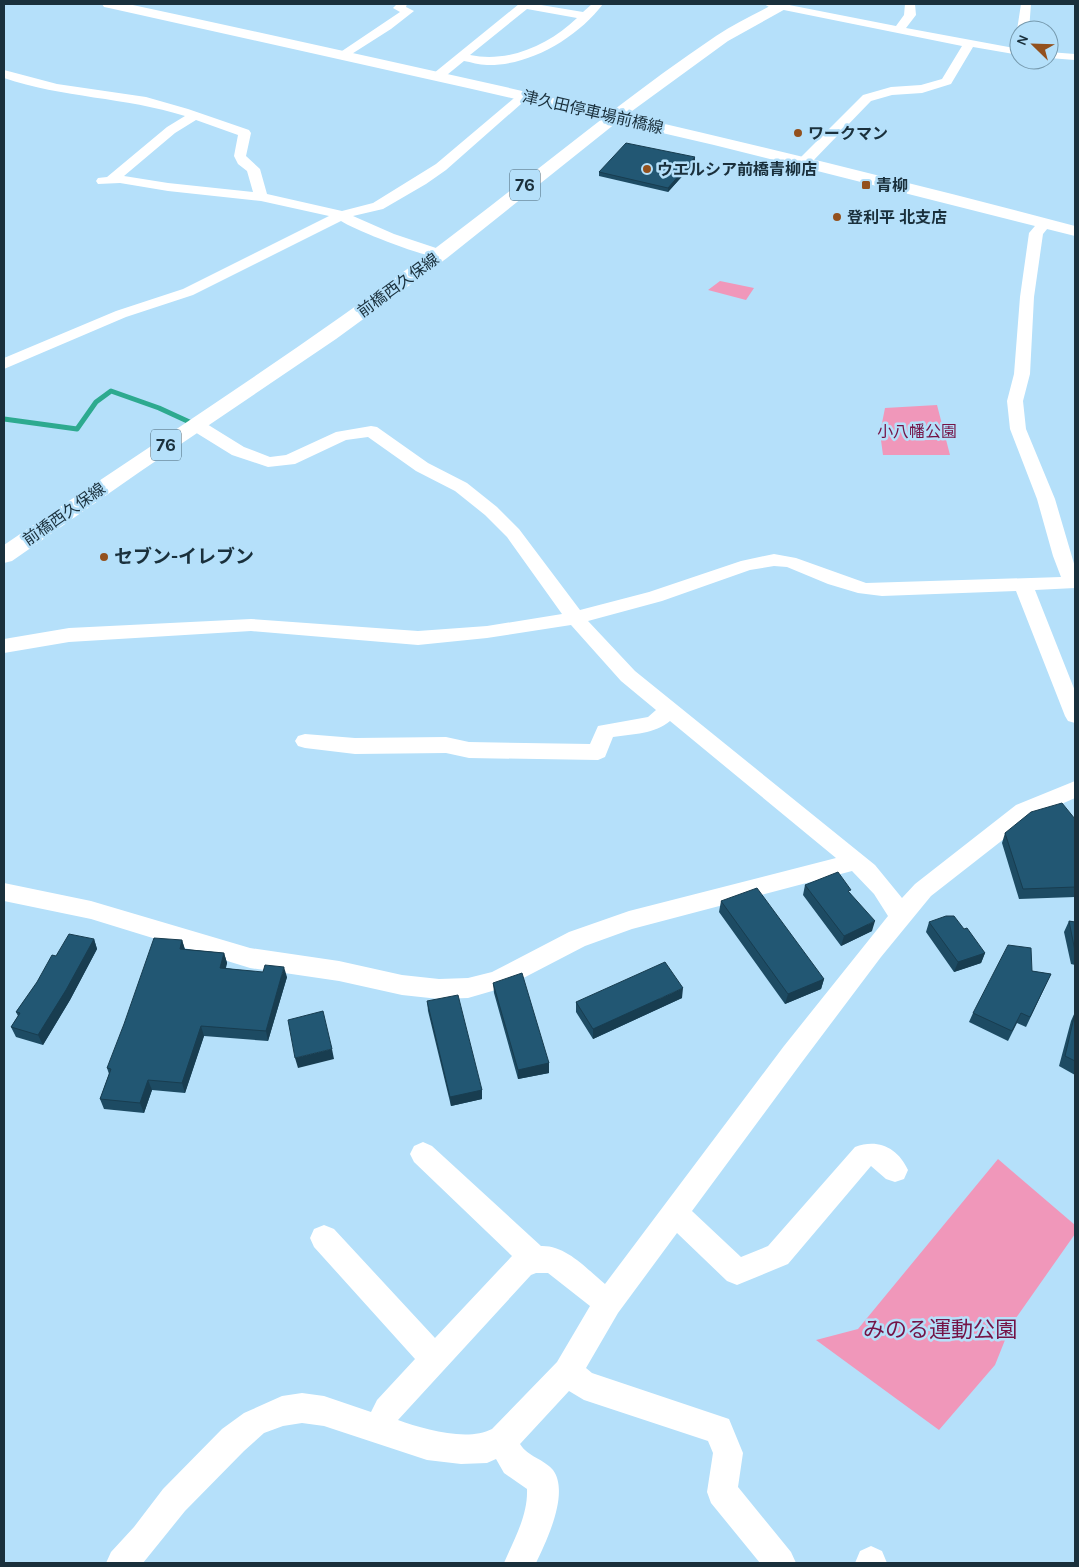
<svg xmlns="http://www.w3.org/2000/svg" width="1079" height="1567" viewBox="0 0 1079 1567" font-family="Karla,'Noto Sans JP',sans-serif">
  <rect width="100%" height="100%" fill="#b5e0fa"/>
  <!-- green -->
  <path fill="#f097ba" d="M720 281 754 288 746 300 708 290Z
    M937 405 950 455H883L880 433 885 408Z
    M998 1159 1075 1225V1234L1011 1325 995 1365 939 1430 816 1340 858 1329Z"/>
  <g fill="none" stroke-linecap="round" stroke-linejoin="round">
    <!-- stream -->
    <path stroke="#2daa8f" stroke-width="5" d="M4 419 77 429 96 402 111 391 159 408 196 425"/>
    <!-- street -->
    <path fill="#fff" fill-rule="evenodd" d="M397 4H407L406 7 414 11 391 29 347 57H339L337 55 339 53 400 12 393 8Z
      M519 4H535L583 12 592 4H603C577 38 530 66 487 65 479 65 471 62 464 61L442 79H434L432 76 434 73ZM527 9 577 18C549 45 509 63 470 55Z
      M764 4H784L896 26 904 15 905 4H915L916 15 906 28 1019 49V55L973 47 951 84 922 93 892 95 871 101 809 165 804 166 797 162 799 159 863 95 891 87 921 85 942 79 962 46 769 7Z
      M1021 4H1031L1029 30H1019V32L1017 30Z
      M1049 52 1075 54V60L1049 58Z
      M4 70 57 84 146 97 188 109 249 130 251 133 246 156 260 169 267 194 342 211 373 203 436 164 520 93 524 92 530 96 446 170 426 184 383 209 353 216 394 234 445 251 447 254 445 257C431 261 355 230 341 221L193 295 126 317 4 369V358L116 311 183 289 329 216 261 201 168 191 120 183 98 184 96 181 98 178 107 177 167 127 185 116C125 97 62 98 4 78ZM196 120 238 135 234 156 238 164 247 171 253 192 168 183 124 176 175 133Z
      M1045 219 1052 223 1043 234 1034 297 1030 374 1023 401 1026 429 1055 499 1075 567V588L1035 590 1075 691V723L1068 721 1065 716 1016 591 882 596 858 593 828 584 787 567 774 566 750 570 662 601 588 621 635 671 875 865 902 898 915 884 1016 805 1075 781V798L1032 817 931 896 881 957 802 1062 692 1211 741 1257 768 1246 855 1147C878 1138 898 1148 908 1170L904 1179 895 1182 886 1179 871 1166 788 1264 737 1285 727 1281 677 1233 618 1313 586 1368 592 1373 729 1419 743 1453 738 1487 791 1552 796 1563H760L711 1503 707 1492 713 1453 708 1441 584 1400 569 1391 520 1444C528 1457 544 1459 553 1470 570 1493 546 1542 536 1563H504C514 1539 528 1516 527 1489L504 1473 496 1459 487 1463 461 1464 427 1460 324 1426 302 1423 283 1426 264 1433 244 1451 185 1511 143 1563H106L111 1552 134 1527 163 1489 222 1429 244 1413 282 1396 302 1393 324 1396 371 1412 377 1400 415 1359 314 1247 310 1238 314 1229 324 1225 334 1229 435 1338 512 1256 414 1162 410 1154 414 1146 423 1142 432 1146 541 1246C566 1245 587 1269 605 1284L784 1046 888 916 874 894 852 871 632 929 585 946 506 987 468 998 439 999 402 995 339 981 250 968 91 919 4 901V883L91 901 250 948 339 961 402 975 439 979 468 978 492 972 569 932 629 911 836 858 670 721C655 734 633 734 613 737L605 757 598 760 469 758 446 753 355 754 305 748 298 746 295 741 298 736 305 734 355 738 446 737 469 742 590 744 598 726 648 717 656 710 621 681 571 625 487 638 418 645 251 631 69 642 4 653V639L69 628 251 619 418 631 487 626 562 614 507 537 485 515 455 491 416 471 368 437 346 440 295 464 268 467 232 455 190 429 188 425 190 421H202L244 447 270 457 286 455 336 432 371 426 377 427 428 463 467 483 497 507 519 529 580 610 649 592 741 561 774 554 796 558 866 583 1061 577 1053 556 1037 499 1010 429 1007 401 1014 374 1020 297 1029 233 1040 220ZM536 1273H548L590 1306 557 1362 492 1429C467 1442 423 1429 398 1420L531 1275Z
      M871 1546 882 1551 887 1563H855L860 1551Z"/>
    <!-- secondary -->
    <path fill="#fff" fill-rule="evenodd" d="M102 4H128C445 72 761 143 1075 226V236L714 145 472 89 109 8 104 7Z"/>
    <!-- primary -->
    <path fill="#fff" fill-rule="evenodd" d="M774 4H791L789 7 728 41 621 119 447 258 336 339 141 471 12 561 4 563V545C147 447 294 354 433 250 528 179 618 102 716 36 734 24 755 14 774 4Z"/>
  </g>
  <!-- wall -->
  <path fill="#1d4b63" d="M695 157V162L668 192 599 176V172Z
    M1075 819V898V897L1019 899 1002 843 1005 833Z
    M805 885 850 893 872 931 841 946 803 895Z
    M721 901 824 979 821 989 785 1004 719 912Z
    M1069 921 1075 922V965L1071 964 1064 932Z
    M929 922 964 929 985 953 981 963 954 972 926 932Z
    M94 939 97 949 70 1000 43 1045 16 1037 11 1027 18 1016 16 1012 56 956Z
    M182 940 185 949 224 953 227 963 226 968 287 977 268 1041 204 1036 185 1093 152 1090 144 1113 104 1109 100 1099 109 1074 107 1068Z
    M1032 971 1051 974 1026 1027 1017 1023 1008 1041 969 1022 973 1013Z
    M493 983 549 1063V1073L518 1079 494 993Z
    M682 998 593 1039 576 1012V1002Z
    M427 1001 482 1090V1099L451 1106 428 1011Z
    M1075 1012V1075L1059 1066 1071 1021Z"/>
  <!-- shaded-wall -->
  <path fill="#183d50" d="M695 157V162L668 192V188Z
    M875 921 872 931 841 946 844 936Z
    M94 939 97 949 70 1000 43 1045 38 1035Z
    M182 940 185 951 180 949Z
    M224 953 227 963 222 978 220 968Z
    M985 953 981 963 954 972 958 962Z
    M284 967 287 977 268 1041 266 1031Z
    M824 979 821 989 785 1004 788 994Z
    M683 988 682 998 593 1039V1029Z
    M201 1026 204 1036 185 1093 182 1083Z
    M332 1049 334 1059 298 1068 295 1058Z
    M549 1063V1073L518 1079V1070Z
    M148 1080 152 1090 144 1113 140 1103Z
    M482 1090V1099L451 1106 450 1097Z"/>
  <!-- building -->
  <path fill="#225773" stroke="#183d50" d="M626 143 695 157 668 188 599 172Z
    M1062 803 1075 819V887L1023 889 1005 833 1031 812Z
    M838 872 851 890 848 891 875 921 844 936 805 885Z
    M757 888 824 979 788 994 721 901Z
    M946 916H954L964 929 967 928 985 953 958 962 929 922Z
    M1069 921 1075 922V951Z
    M69 934 94 939 66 990 38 1035 11 1027 20 1013 16 1012 37 982 52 955 56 956Z
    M154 938 182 940 180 949 224 953 220 968 263 972 265 965 284 967 266 1031 201 1026 182 1083 148 1080 140 1103 100 1099 111 1069 107 1068 124 1024Z
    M1008 945 1031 948 1032 971 1051 974 1030 1017 1021 1013 1012 1031 973 1013Z
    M665 962 683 988 593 1029 576 1002Z
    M522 973 549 1063 518 1070 493 983Z
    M458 995 482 1090 450 1097 427 1001Z
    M323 1011 332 1049 295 1058 288 1020Z
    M1075 1013V1061L1065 1056Z"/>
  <!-- markers -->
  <g fill="#93511e" stroke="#b5e0fa" stroke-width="2">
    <circle cx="798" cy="133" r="5"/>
    <circle cx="647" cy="169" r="5"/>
    <rect x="861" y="180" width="10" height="10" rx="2.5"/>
    <circle cx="837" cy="217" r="5"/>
    <circle cx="104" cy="557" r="5"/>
  </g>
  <g text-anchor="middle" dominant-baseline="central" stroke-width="5" stroke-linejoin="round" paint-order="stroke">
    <!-- far-street labels -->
    <g font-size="16" fill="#1a303c" stroke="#b5e0fa">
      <text transform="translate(593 112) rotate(13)">津久田停車場前橋線</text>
      <text transform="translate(398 285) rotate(-36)">前橋西久保線</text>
      <text transform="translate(64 514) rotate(-35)">前橋西久保線</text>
    </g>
    <!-- far-poi labels -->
    <g font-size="16" font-weight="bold" fill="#1a303c" stroke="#b5e0fa" text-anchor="start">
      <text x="808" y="133">ワークマン</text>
      <text x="657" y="169">ウエルシア前橋青柳店</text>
      <text x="876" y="185">青柳</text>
      <text x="847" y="217">登利平 北支店</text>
    </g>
    <!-- far-park labels -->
    <g font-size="16" fill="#741346" stroke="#b5e0fa">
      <text x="917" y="431">小八幡公園</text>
    </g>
    <!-- shield labels -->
    <g fill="#b5e0fa" stroke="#486575" stroke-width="1">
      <rect x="510" y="169.5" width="30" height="31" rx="4"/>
      <rect x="151" y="429.5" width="30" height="31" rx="4"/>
    </g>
    <g font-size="18" font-weight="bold" fill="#1a303c">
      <text x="525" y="185">76</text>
      <text x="166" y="445">76</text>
    </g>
    <!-- poi labels -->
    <g font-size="19" font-weight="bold" fill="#1a303c" stroke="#b5e0fa" text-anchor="start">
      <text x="114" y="557">セブン-イレブン</text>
    </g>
    <!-- near-park labels -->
    <g font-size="22" fill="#741346" stroke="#b5e0fa">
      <text x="940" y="1330">みのる運動公園</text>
    </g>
  </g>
  <!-- border -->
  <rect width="1079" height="1567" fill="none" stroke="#1a303c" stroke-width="10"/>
  <!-- north arrow -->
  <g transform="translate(1034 45) rotate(293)"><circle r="24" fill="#b5e0fa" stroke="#779aae"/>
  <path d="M0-4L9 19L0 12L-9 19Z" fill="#93511e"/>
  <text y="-8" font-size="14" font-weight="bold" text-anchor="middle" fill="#1a303c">N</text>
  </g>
</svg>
